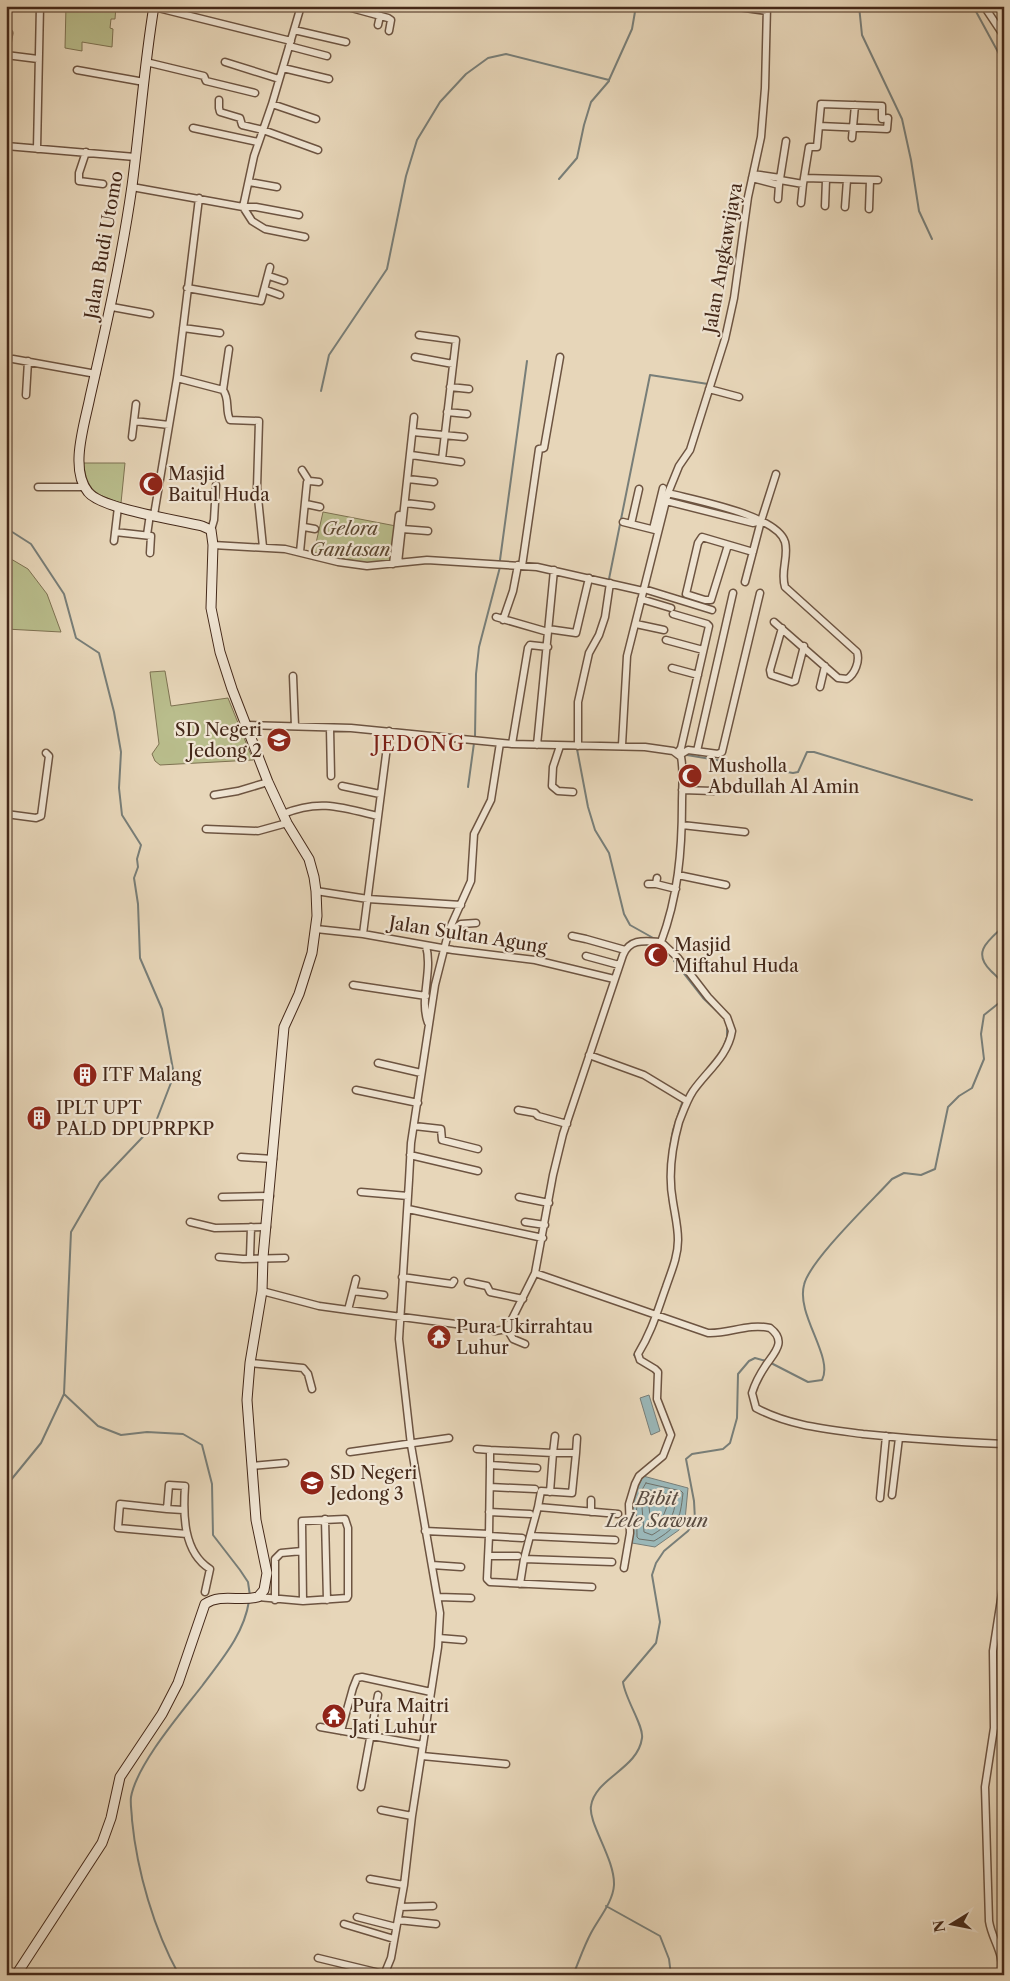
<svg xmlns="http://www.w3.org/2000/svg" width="1010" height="1981" viewBox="0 0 1010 1981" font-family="'Libre Caslon Text',serif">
  <rect width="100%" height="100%" fill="#e7d6b9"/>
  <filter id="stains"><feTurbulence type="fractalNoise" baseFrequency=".004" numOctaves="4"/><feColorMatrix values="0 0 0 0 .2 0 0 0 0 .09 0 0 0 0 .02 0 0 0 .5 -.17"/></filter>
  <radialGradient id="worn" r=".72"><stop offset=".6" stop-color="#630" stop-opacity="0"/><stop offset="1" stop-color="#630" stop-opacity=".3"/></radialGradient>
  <!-- green -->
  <path fill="#b9bd8c" stroke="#7e7252" d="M66 6H116L115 19H111L110 28 113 29 112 47 82 42V51L65 48Z
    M83 463H125L121 503C94 494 88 491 83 463Z
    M323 512 396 526 392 558 389 562C358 564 343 561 314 552Z
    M6 556 28 569 47 594 61 632 6 629Z
    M165 671 171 706 228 698 253 760 160 765 155 761 152 754 159 744 150 672Z"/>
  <!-- water -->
  <path fill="#9ab7b8" stroke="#787e78" d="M649 1395 660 1431 651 1435 640 1398Z
    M643 1476 688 1488 685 1520H682L679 1530 655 1547 632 1543V1500Z"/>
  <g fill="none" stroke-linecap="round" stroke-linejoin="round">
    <!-- shore -->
    <path stroke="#6f7068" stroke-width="1" d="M646 1483 681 1491 683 1493C680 1520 678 1527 654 1541L639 1539 637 1537C637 1514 633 1503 646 1483Z
      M650 1490 674 1496 676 1498C674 1517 669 1525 652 1535L644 1532 642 1507Z
      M654 1499 666 1502 668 1504 662 1519 654 1524 651 1523 649 1507Z"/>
    <!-- stream -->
    <path stroke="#787e78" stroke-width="2" d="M859 6 862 35 902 119 911 160 919 211 932 239
      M973 6 1004 63
      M559 179 577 158 584 125 591 102 609 81
      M321 391 329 355 387 269 406 176 417 140 440 102 466 74 488 58 506 54 609 80 632 29 636 6
      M6 528 31 544 64 594 76 638 99 653 114 712 121 752 119 788 122 815 141 845 137 859 138 867 134 878 138 904 140 958 162 1009 174 1075 155 1124 100 1182 71 1232 64 1394 98 1426 121 1435 147 1432 183 1434 202 1445 212 1484 213 1535 240 1570 248 1582 250 1596
      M500 560 527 361
      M609 579 650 375 708 384
      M475 736 476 674 479 647 500 567
      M577 749 588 807 595 830 609 853 624 914 630 925 655 939
      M687 755 793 773 798 772 807 752H814L972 800
      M468 787 474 743
      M1004 926C989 940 971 952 991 971 996 976 1002 980 1004 987
      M674 961 703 998 723 1017
      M723 1048 727 1037V1026
      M670 1148 673 1130 682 1103
      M669 1197 672 1212
      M636 1358 634 1355 641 1343
      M771 1363 808 1382 822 1380C834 1357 796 1315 804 1285 809 1261 873 1200 892 1179L904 1173 921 1175 935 1169 948 1107 959 1096 972 1088 984 1059 981 1034 984 1015 1004 999
      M659 1411 663 1423
      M6 1486 41 1443 64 1394
      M606 1906 660 1936 669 1959 671 1975
      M179 1975C154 1930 137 1871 132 1820 132 1813 130 1804 131 1797 137 1764 181 1713 202 1686 222 1659 244 1634 249 1601
      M573 1975C579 1961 584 1946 591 1933 599 1918 613 1902 614 1885 615 1859 588 1823 591 1806 595 1778 638 1769 642 1738 644 1726 625 1699 623 1682L656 1643 660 1622 652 1575 656 1563 664 1551 688 1531 695 1520 694 1501 686 1459 692 1454 723 1449 730 1443 737 1418 738 1374 749 1361 755 1358 766 1361"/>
    <defs>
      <path id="street" d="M301 6 272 104 254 156 243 207 252 221 265 229 305 237
        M344 6 388 18 391 20 389 31
        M731 6 767 11
        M984 6 1004 36
        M154 7 291 41
        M378 25 380 16
        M294 30 346 42
        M289 46 327 56
        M6 52 9 33
        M6 55 38 59
        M146 62 204 76 206 81 255 93
        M225 62 279 79
        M283 68 329 79
        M77 70 144 82
        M219 100V108L220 112 240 118 242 125 263 130 318 150
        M272 104 316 119
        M193 128 258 142
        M852 138 855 105
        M6 146 135 157
        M37 149 40 6
        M86 152 79 173V181L103 184
        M753 174 780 178
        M752 178 779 185 786 141
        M804 178 878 180
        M780 180 803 184 801 203
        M249 182 277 187
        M803 184 809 147H817L821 104 882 106V119L888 118 887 129 819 126
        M132 187 243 207H256L299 215
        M778 199 779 185
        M825 206 826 180
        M845 207 847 180
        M869 209 870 180
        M269 276 284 281
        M187 288 261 301 270 267
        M266 290 280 295
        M112 307 150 314
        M183 328 220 333
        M419 335 456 340 442 459
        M415 357 453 364
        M13 359 96 374
        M177 378 223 390C230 399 225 410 230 420L259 421 257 488 263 547
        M450 387 469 389
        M709 389 739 397
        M223 390 229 349
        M26 395 28 361
        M447 412 467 414
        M134 421 169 425
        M413 432 464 437
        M132 437 136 404
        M411 455 461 462
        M302 470 309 481
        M408 479 434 482
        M38 487H84
        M668 493C694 500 777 515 785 542 789 557 780 571 785 587L857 652C860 661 855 674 847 679L838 678 774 622
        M666 501 753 523 761 521
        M405 503 431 506
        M306 504 320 507
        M154 515 177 378 199 198
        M623 522 655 530
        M631 524 639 489
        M304 527 315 529
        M402 529 428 531
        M653 529 663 488
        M211 530 214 520 216 485
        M115 532 151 536 150 553
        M147 535 150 514
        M114 541 118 507
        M213 545 285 549 338 562 367 566 427 560 537 567 643 591
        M728 545 711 600H705L686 594 698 543 702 537 753 552
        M300 552 307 482 310 481 319 482
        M398 563 414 417
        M393 564 399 515
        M522 566 539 449 544 448 560 357
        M745 582 761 521 776 474
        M644 589 712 610
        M641 599 671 608
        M673 614 707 624 709 626 681 748 677 753
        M496 617 548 632
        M503 620 513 591 518 565
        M636 624 664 630
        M782 628 770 670 771 675 792 682 795 681 804 646
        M548 629 576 633 589 578
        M666 640 703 650
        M672 668 698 675
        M293 676 295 726
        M820 687 825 666
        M246 725 351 728 512 744 645 747 673 751 681 757C684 772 682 788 682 803 682 851 678 897 661 942L678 958 708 997 727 1017 732 1031C728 1056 707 1071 693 1091 687 1100 683 1112 679 1122 672 1147 668 1176 673 1202 675 1215 678 1227 678 1240 678 1257 671 1272 666 1287 657 1312 652 1331 638 1354L640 1360 655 1369 658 1372 657 1399 671 1435 663 1456 639 1476 635 1484 629 1504 630 1533 624 1568
        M330 728 331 776
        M512 744 528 648 530 645 548 647
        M537 745 554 570
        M622 745 627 656 668 493 679 466 690 450 725 339 734 298 748 197 761 137 765 88 767 6
        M560 746 553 767 552 786 558 791 573 792
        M578 746V702L589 653 599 635 605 617 610 583
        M697 751 733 593
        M680 755 688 750 718 754 722 752 760 593
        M342 786 380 794
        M682 790 713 791
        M214 795 238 791 268 782
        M6 814 36 818 41 816 49 756 46 753
        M283 814C319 799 341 807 377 816
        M682 825 745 832
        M206 829 258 831 287 823
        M678 875 726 885
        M657 878 656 884 676 889
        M648 884H656
        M316 891 368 899 461 905
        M316 929 363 934 453 950 535 960 614 979
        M449 930 454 929 461 924 476 923
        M363 934 389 731
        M572 936 586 939 625 950
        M426 946C433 971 419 999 428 1023
        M586 956 619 965
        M353 985 426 996
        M589 1055 644 1075 687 1101
        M378 1063 421 1073
        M356 1090 418 1103
        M518 1110 535 1113 538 1116 567 1124
        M414 1126 441 1129 442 1140 478 1149
        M410 1155 478 1171
        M241 1157 273 1159
        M361 1192 408 1196
        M222 1197 270 1196
        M519 1197 549 1203
        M408 1209 543 1238
        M190 1222 215 1228 267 1227
        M525 1222 545 1225
        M219 1257 243 1259 285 1258
        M250 1257 251 1227
        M535 1273 708 1333C729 1334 748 1323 770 1328 787 1341 775 1352 766 1365 760 1374 755 1383 752 1393L756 1408C790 1426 826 1429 863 1434 910 1439 957 1442 1004 1444
        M402 1277 452 1284 454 1281
        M468 1282 487 1286 490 1292 523 1299
        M262 1291 319 1306 348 1310 471 1326 495 1331 507 1329 535 1273 553 1175 563 1134 623 955C630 938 645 941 661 942
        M353 1291 384 1295
        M348 1310 356 1279
        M507 1329 513 1339 525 1344
        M250 1363 303 1368 308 1374 312 1389
        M477 1449 490 1450
        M350 1452 449 1438
        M576 1453 577 1438
        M490 1465V1450L553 1453 550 1492
        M252 1466 285 1463
        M490 1487 535 1489
        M892 1495 899 1438
        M880 1498 886 1436
        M538 1507 541 1491 572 1493 576 1453H553L555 1436
        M167 1509 183 1510
        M489 1512 530 1514
        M591 1512V1500
        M325 1519 327 1600
        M425 1531 489 1534
        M187 1534 118 1528 120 1504 167 1509 169 1485 185 1486C183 1514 183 1552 210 1569L205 1592
        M489 1536 487 1579 490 1582 592 1587
        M530 1536 538 1507 618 1514
        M522 1538 489 1536 490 1465 537 1468
        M488 1556H518
        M524 1559 612 1562
        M432 1565 461 1567
        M520 1584 524 1559 530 1536 615 1540
        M258 1597 303 1601 347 1598 348 1596V1528L345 1519 302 1521V1523L303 1601
        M438 1597 471 1598
        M275 1600V1559L281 1553 302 1551
        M439 1638 463 1640
        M320 1727 423 1745
        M341 1731 353 1688 357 1678 362 1677 431 1692
        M422 1756 506 1764
        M361 1787 378 1695
        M381 1810 412 1816
        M370 1879 404 1885
        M400 1907 433 1906
        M357 1917 396 1927
        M398 1920 436 1924
        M344 1924 394 1939
        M318 1958 384 1974
        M384 1975 391 1958 404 1885 412 1816 438 1647 440 1613 411 1445 399 1339 409 1180 411 1143 435 985 449 930 471 881 474 834 491 800 500 743
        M1001 1975C1005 1952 992 1941 989 1921L985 1787 994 1728 993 1651 1004 1580"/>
      <path id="secondary" d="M16 1975 102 1843 111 1818 120 1777 162 1714 178 1683 205 1604C221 1593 240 1602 258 1597L264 1590 267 1573 256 1520 247 1400 250 1363 262 1291 263 1257 284 1027 299 994 312 953 317 916 316 891 314 877 309 859 287 823 268 782 232 689 220 652 211 608 213 545 211 530 202 526C179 520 101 509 88 492 69 469 85 423 90 397 106 327 122 257 132 186 140 126 144 66 154 6"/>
    </defs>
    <!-- street casing -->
    <use href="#street" stroke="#6d5441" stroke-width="9"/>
    <!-- secondary casing -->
    <use href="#secondary" stroke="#442819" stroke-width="11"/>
    <!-- street -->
    <use href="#street" stroke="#efe4d2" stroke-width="6"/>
    <!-- secondary -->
    <use href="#secondary" stroke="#efe4d2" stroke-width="9"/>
  </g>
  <!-- icons -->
  <defs>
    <symbol id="mosque-disc" viewBox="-11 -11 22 22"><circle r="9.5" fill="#8f2418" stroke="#efe4d2"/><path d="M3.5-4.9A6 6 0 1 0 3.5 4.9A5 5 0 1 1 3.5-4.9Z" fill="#fff"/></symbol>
    <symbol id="school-disc" viewBox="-11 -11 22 22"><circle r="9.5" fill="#8f2418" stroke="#efe4d2"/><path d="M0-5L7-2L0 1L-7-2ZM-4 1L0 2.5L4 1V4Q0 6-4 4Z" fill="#fff"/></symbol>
    <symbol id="building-disc" viewBox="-11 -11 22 22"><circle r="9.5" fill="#8f2418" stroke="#efe4d2"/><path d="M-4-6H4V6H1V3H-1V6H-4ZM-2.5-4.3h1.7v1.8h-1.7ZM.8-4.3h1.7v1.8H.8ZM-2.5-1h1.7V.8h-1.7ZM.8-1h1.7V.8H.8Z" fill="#fff"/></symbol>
    <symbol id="temple-disc" viewBox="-11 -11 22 22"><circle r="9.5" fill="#8f2418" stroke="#efe4d2"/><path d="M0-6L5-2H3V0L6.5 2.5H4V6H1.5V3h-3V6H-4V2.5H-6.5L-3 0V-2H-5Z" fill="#fff"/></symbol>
  </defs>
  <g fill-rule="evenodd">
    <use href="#mosque-disc" x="137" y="470" width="28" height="28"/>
    <use href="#school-disc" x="265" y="726" width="28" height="28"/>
    <use href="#mosque-disc" x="676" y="762" width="28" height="28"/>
    <use href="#mosque-disc" x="642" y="941" width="28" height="28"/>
    <use href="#building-disc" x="71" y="1061" width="28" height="28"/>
    <use href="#building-disc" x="25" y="1104" width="28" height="28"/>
    <use href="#temple-disc" x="425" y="1323" width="28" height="28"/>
    <use href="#school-disc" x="298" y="1469" width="28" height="28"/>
    <use href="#temple-disc" x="320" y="1702" width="28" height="28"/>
  </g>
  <g text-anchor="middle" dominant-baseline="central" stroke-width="4.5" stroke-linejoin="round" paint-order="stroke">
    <!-- street labels -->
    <g font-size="18" fill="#442819" stroke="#efe4d2">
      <text transform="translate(104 245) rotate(-80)">Jalan Budi Utomo</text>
      <text transform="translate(723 258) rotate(-80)">Jalan Angkawijaya</text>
      <text transform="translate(468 935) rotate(9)">Jalan Sultan Agung</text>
    </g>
    <!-- poi labels -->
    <g font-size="18" fill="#442819" stroke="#efe4d2" text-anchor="start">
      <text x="168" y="474">Masjid<tspan x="168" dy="21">Baitul Huda</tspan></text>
      <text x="262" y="730" text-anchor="end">SD Negeri<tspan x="262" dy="21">Jedong 2</tspan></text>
      <text x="708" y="766">Musholla<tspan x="708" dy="21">Abdullah Al Amin</tspan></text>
      <text x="674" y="945">Masjid<tspan x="674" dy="21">Miftahul Huda</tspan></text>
      <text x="102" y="1075">ITF Malang</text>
      <text x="56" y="1108">IPLT UPT<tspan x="56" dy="21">PALD DPUPRPKP</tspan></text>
      <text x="456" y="1327">Pura Ukirrahtau<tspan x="456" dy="21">Luhur</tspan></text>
      <text x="330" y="1473">SD Negeri<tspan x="330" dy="21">Jedong 3</tspan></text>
      <text x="352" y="1706">Pura Maitri<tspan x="352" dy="21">Jati Luhur</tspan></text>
    </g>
    <!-- park labels -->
    <g font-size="18" font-style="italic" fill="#5b4630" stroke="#efe4d2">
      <text x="350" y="529">Gelora<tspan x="350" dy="21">Gantasan</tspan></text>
    </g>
    <!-- water labels -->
    <g font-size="19" font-style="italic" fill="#5a4c41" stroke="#efe4d2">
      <text x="657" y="1498">Bibit<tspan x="657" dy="22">Lele Sawun</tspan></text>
    </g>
    <!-- quarter labels -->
    <g font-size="20" letter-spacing="1" fill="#7a1f14" stroke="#efe4d2">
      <text x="419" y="744">JEDONG</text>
    </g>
  </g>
  <!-- margin -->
  <rect width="1010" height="1981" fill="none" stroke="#e7d6b9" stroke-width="25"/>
  <rect x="8" y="8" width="995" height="1966" fill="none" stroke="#442819" stroke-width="2.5"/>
  <rect x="12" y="12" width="985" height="1956" fill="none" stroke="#442819"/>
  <!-- north arrow -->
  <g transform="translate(952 1924) rotate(260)" stroke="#efe4d2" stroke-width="4" paint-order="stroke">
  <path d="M0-4L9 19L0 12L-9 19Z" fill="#442819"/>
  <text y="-8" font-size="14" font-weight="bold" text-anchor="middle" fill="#442819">N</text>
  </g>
  <rect width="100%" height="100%" filter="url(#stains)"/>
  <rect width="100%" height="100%" fill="url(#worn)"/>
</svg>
